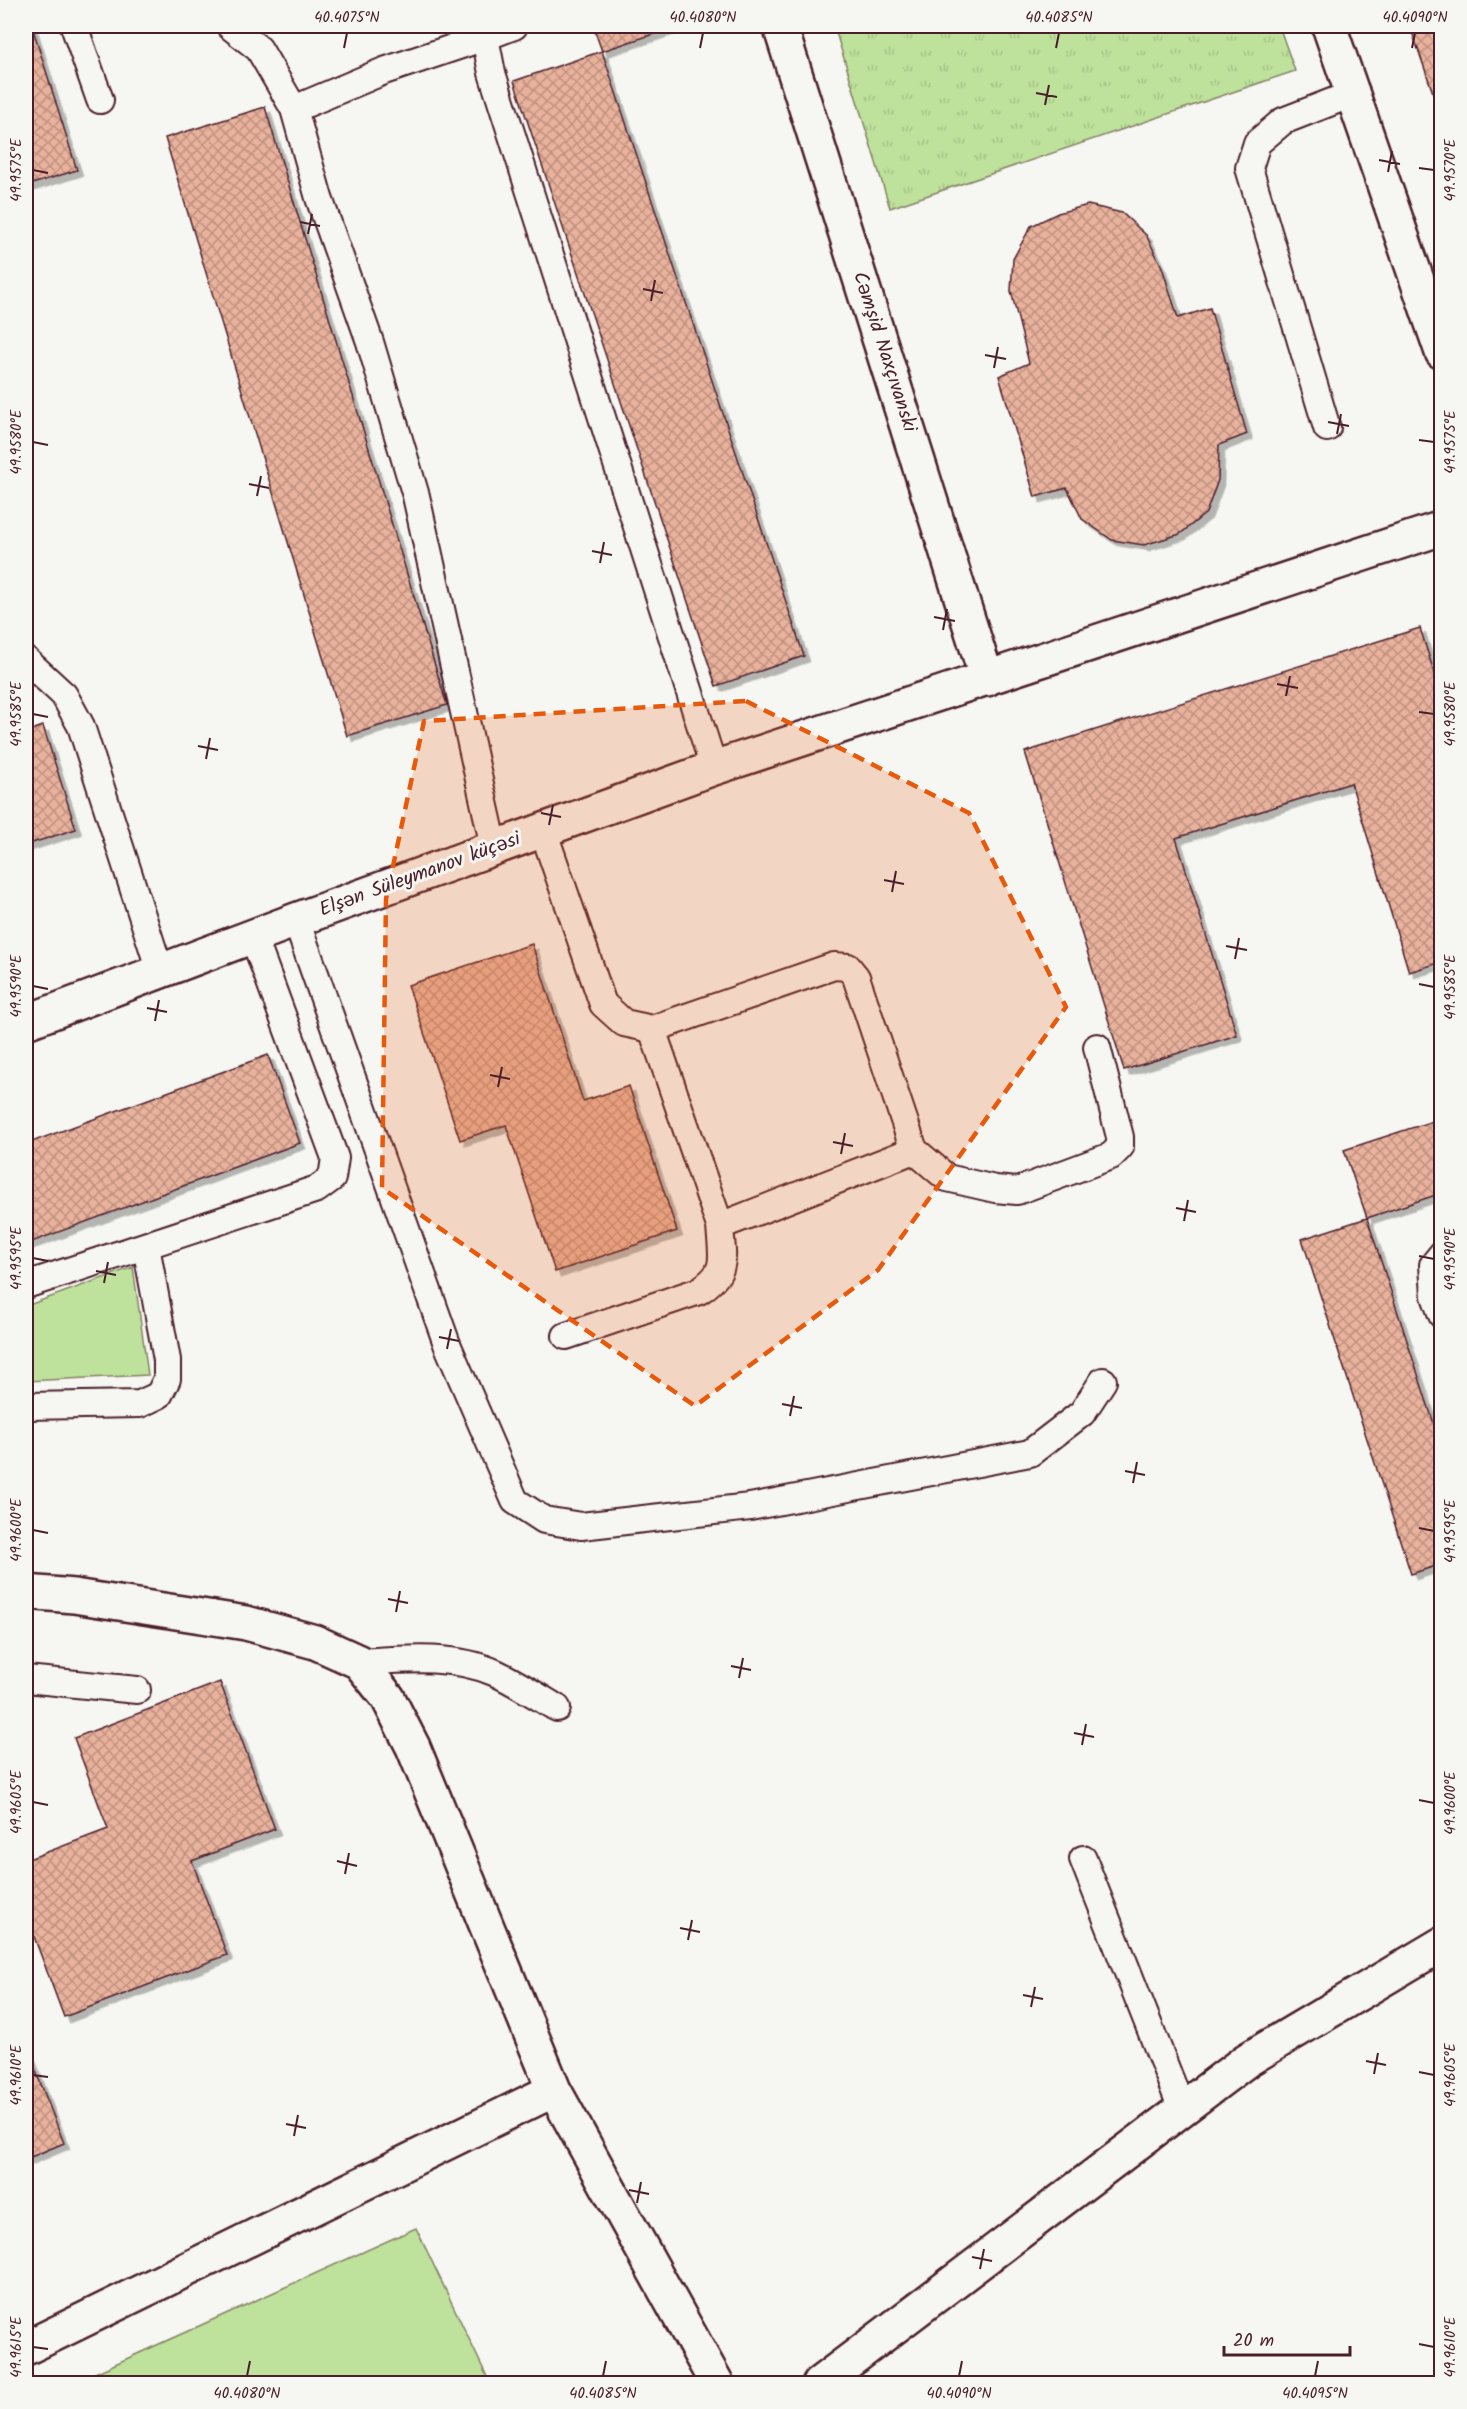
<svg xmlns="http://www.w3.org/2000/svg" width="1467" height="2409" viewBox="0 0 1467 2409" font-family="Kalam,sans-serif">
  <defs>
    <pattern id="park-tufts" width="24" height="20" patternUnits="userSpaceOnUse" patternTransform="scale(1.5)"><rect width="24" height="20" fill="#bee29c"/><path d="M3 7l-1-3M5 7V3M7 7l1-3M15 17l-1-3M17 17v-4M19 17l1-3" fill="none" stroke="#a5c187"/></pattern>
    <pattern id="building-cross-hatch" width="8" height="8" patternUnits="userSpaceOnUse" patternTransform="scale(1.5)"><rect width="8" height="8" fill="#e8b29c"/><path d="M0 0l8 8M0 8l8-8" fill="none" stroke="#be907f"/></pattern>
    <filter id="shadow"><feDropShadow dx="5.5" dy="5.5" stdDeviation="0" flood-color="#0004"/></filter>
  </defs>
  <rect width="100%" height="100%" fill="#f6f6f2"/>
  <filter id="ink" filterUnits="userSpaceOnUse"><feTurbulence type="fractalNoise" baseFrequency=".0167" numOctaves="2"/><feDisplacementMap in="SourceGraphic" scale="12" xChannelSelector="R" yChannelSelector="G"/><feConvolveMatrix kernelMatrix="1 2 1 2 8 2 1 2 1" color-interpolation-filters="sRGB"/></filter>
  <g filter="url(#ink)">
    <!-- green -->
    <path fill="#bee29c" stroke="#848064" stroke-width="1.5" d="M133 1267 148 1375 26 1381V1306Z
      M416 2228 490 2383H73Z"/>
    <!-- park -->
    <path fill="url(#park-tufts)" stroke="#848064" stroke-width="1.5" d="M834 26H1279L1295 71 890 208Z"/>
    <!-- building -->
    <path fill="url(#building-cross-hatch)" stroke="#4a1f2b" stroke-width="1.5" filter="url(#shadow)" d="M26 26H32L77 170 26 186Z
      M593 26H678L602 51Z
      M1410 26H1442V119Z
      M602 51 804 656 716 686 514 81Z
      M265 107 447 705 347 736 165 138Z
      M1088 205 1122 213 1146 235 1162 267 1178 318 1210 308 1247 434 1219 445 1218 480 1206 513 1180 534 1144 545 1112 540 1082 519 1067 488 1035 497 999 376 1029 363 1011 291 1013 259 1031 226 1058 213Z
      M1420 628 1442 697V962L1409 972 1351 783 1176 838 1237 1035 1124 1070 1025 752Z
      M43 726 76 829 26 845V732Z
      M532 944 583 1101 629 1086 677 1231 555 1272 506 1125 460 1140 408 985Z
      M268 1055 300 1143 26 1244V1144Z
      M1442 1118V1193L1367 1218 1344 1150Z
      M1367 1218 1442 1448V1564L1411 1574 1302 1239Z
      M220 1682 275 1829 192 1861 227 1955 64 2017 26 1915V1860L108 1829 74 1738Z
      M26 2046 64 2143 26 2159Z"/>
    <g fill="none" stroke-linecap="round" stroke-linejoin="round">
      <defs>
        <path id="service" d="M74 26 100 100
          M230 26 259 49 294 109
          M481 26 485 37 384 71 294 109 319 198 370 342 416 496 494 847
          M514 26 485 37 492 73 714 768
          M1327 428 1249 168 1257 143 1283 121 1352 94
          M26 660 64 695 81 726 160 971
          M543 830 603 1004 624 1023 652 1029 834 966 848 967 856 977 914 1150 947 1178 995 1189 1017 1191 1111 1156 1120 1147V1137L1097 1047
          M296 920 447 1344 515 1501 544 1520 581 1526 750 1507 1030 1453 1082 1413 1103 1381
          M652 1029 720 1226
          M1442 1254 1433 1265 1435 1296 1442 1315
          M26 1285 317 1189 332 1178 335 1158 253 936
          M566 1336 699 1291C729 1271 722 1259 720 1226L914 1150
          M26 1406 140 1404 159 1395 167 1379V1360L146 1246
          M359 1662C404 1659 454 1654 496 1673 517 1683 537 1696 557 1708
          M26 1679 137 1690
          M1083 1859 1182 2109"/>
        <path id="minor" d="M780 26 987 679
          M1329 26 1442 352
          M26 1022 296 920 714 768 1442 528
          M26 1592 74 1596 246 1623 315 1642 359 1662 388 1698 413 1747 554 2090 717 2384
          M26 2348 554 2090
          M819 2384 1247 2060 1442 1944"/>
      </defs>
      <!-- service casing -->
      <use href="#service" stroke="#4a1f2b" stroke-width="30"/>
      <!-- minor casing -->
      <use href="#minor" stroke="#4a1f2b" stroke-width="38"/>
      <!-- service -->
      <use href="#service" stroke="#f6f6f2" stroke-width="26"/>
      <!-- minor -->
      <use href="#minor" stroke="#f6f6f2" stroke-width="33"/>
    </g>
  </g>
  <!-- marked area -->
  <path fill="#e8590c" fill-opacity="0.2" stroke="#e8590c" stroke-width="4.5" stroke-dasharray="12 8" stroke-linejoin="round" d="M746 701 969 813 1066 1007 878 1270 695 1406 382 1188 386 899 424 721Z"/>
  <!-- ticks -->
  <path fill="none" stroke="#4a1f2b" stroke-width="2" d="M344 48 347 33M700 48 703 33M1056 48 1059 33M1412 48 1415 33M1036 93 1057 97M1045 105 1049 85M1379 160 1400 164M1419 168 1434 170M33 170 48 173M1388 172 1392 151M300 222 320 226M308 234 312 214M643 289 663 293M651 301 655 280M985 355 1006 359M994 368 998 347M1328 422 1349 426M1337 434 1341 414M1419 440 1434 442M33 442 48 445M249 484 269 488M257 496 261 476M592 551 612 555M600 563 604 542M934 617 955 621M943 630 947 609M1277 684 1298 688M1286 696 1290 676M1419 712 1434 714M33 714 48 717M198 746 218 750M206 759 210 738M541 813 561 817M549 825 553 805M884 880 904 884M892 892 896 871M1226 946 1247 950M1235 959 1239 938M1419 984 1434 987M33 986 48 989M147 1008 167 1012M155 1021 159 1000M490 1075 510 1079M498 1087 502 1067M833 1142 853 1146M841 1154 845 1133M1176 1208 1196 1212M1184 1221 1188 1200M1419 1256 1434 1259M33 1258 48 1261M96 1271 116 1275M104 1283 108 1262M439 1337 459 1341M447 1349 451 1329M782 1404 802 1408M790 1416 794 1396M1125 1471 1145 1475M1133 1483 1137 1462M1419 1528 1434 1531M33 1530 48 1533M388 1599 408 1603M396 1612 400 1591M731 1666 751 1670M739 1678 743 1658M1074 1733 1094 1737M1082 1745 1086 1724M1419 1800 1434 1803M33 1802 48 1805M337 1861 357 1866M345 1874 349 1853M680 1928 700 1932M688 1940 692 1920M1023 1995 1043 1999M1031 2007 1035 1987M1366 2061 1386 2065M1419 2072 1434 2075M1374 2074 1378 2053M33 2075 48 2077M286 2124 306 2128M294 2136 298 2115M629 2190 649 2194M637 2203 641 2182M972 2257 992 2261M980 2269 984 2249M1419 2344 1434 2347M33 2347 48 2349M247 2376 250 2361M603 2376 606 2361M959 2376 962 2361M1315 2376 1318 2361"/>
  <g text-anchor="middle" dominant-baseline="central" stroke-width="6" stroke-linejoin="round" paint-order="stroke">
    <!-- street labels -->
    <g font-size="20" fill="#4a1f2b" stroke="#f6f6f2">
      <text transform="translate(884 352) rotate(72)">Cəmşid Naxçıvanski</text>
      <text transform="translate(420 875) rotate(-20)">Elşən Süleymanov küçəsi</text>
    </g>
  </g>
  <!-- margin -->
  <rect width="1467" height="2409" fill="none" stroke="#f6f6f2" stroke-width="66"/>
  <!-- scale -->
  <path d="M1224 2346v9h126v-9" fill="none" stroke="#4a1f2b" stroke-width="3"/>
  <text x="1233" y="2346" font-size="18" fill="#4a1f2b" stroke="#f6f6f2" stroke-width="4.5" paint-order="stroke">20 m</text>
  <rect x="33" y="33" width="1401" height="2343" fill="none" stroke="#4a1f2b" stroke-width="2"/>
  <g font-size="15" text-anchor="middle" fill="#4a1f2b">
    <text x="347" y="22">40.4075°N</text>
    <text x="703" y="22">40.4080°N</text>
    <text x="1059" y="22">40.4085°N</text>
    <text x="1415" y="22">40.4090°N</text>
    <text transform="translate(16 170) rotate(-90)" y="5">49.9575°E</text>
    <text transform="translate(1450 170) rotate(-90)" y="5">49.9570°E</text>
    <text transform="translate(16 442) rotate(-90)" y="5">49.9580°E</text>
    <text transform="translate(1450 442) rotate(-90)" y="5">49.9575°E</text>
    <text transform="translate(16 714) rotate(-90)" y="5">49.9585°E</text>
    <text transform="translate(1450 714) rotate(-90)" y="5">49.9580°E</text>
    <text transform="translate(16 986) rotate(-90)" y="5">49.9590°E</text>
    <text transform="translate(1450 987) rotate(-90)" y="5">49.9585°E</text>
    <text transform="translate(16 1258) rotate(-90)" y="5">49.9595°E</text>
    <text transform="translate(1450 1259) rotate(-90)" y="5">49.9590°E</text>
    <text transform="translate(16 1530) rotate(-90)" y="5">49.9600°E</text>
    <text transform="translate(1450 1531) rotate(-90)" y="5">49.9595°E</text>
    <text transform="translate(16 1802) rotate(-90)" y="5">49.9605°E</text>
    <text transform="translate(1450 1803) rotate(-90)" y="5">49.9600°E</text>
    <text transform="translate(16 2075) rotate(-90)" y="5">49.9610°E</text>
    <text transform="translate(1450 2075) rotate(-90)" y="5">49.9605°E</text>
    <text transform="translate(16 2347) rotate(-90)" y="5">49.9615°E</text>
    <text transform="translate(1450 2347) rotate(-90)" y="5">49.9610°E</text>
    <text x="247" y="2398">40.4080°N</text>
    <text x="603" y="2398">40.4085°N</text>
    <text x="959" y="2398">40.4090°N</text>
    <text x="1315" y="2398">40.4095°N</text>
  </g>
</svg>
